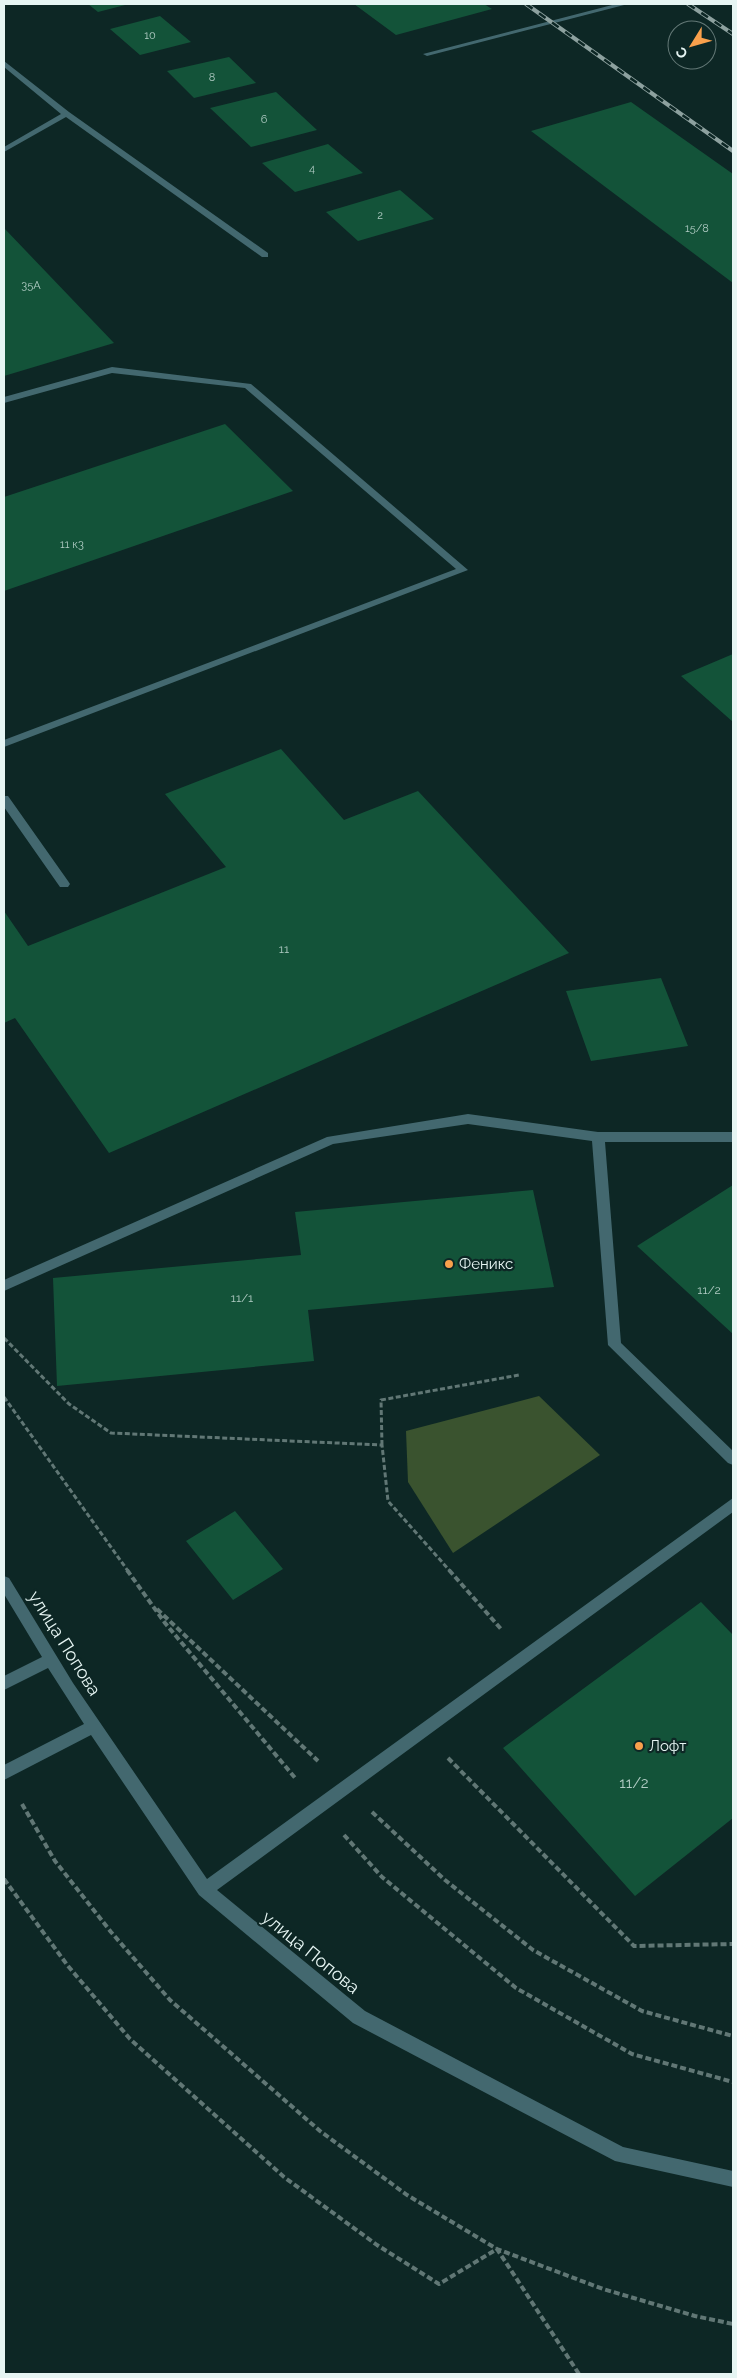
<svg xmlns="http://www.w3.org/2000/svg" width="737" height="2378" viewBox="0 0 737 2378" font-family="Raleway,sans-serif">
  <rect width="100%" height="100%" fill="#0d2725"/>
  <!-- green -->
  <path fill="#3a532f" d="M539 1396 600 1455 453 1553 408 1482 406 1431Z"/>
  <!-- building -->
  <path fill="#135339" d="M88 4H129L98 12Z
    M354 4H484L492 9 396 35Z
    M160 16 191 42 140 55 110 29Z
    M229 57 256 83 194 98 167 71Z
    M276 92 317 130 251 147 210 108Z
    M631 102 733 174V283L531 131Z
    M328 144 363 173 295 192 262 163Z
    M400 190 434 219 358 241 326 212Z
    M4 228 114 343 4 376Z
    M225 424 293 491 4 591V497Z
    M733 654V722L681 676Z
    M281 749 344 820 418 791 569 953 109 1153 15 1018 4 1023V911L28 946 226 867 165 794Z
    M661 978 688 1046 591 1061 566 991Z
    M733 1185V1334L637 1246Z
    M533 1190 554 1287 308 1310 314 1361 57 1386 53 1278 301 1255 295 1212Z
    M235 1511 283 1569 233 1600 186 1541Z
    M701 1602 733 1635V1818L635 1896 503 1748Z"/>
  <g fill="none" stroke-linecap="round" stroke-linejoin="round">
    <!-- path-far1 -->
    <path stroke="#617775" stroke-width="3" stroke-dasharray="5 2.5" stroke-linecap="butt" d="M4 1338 69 1404 111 1433 382 1445 388 1501 450 1571
      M4 1397 128 1571
      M382 1445 381 1400 519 1375"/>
    <!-- path -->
    <path stroke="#617775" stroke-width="4" stroke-dasharray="6 3" stroke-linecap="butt" d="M127 1570 165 1623 296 1779
      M449 1570 501 1629
      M157 1609 318 1761
      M448 1758 634 1946 733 1944
      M22 1804 55 1861 111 1932 170 2000 320 2131 407 2195 497 2249 603 2289 695 2316 733 2324
      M372 1812 445 1880 533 1950 642 2011 733 2036
      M344 1835 382 1877 516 1988 632 2054 733 2082
      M4 1879 68 1966 130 2039 284 2177 377 2245 439 2284 497 2249 579 2374"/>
    <!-- minor -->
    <path fill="#43686f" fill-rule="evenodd" d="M616 4H628L427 56 423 54Z
      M4 61 69 112 268 253V257H262L66 117 4 152V147L61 114 4 67Z
      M112 367 251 384 468 570 4 747V740L456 569 245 388 112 373 4 403V397Z
      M4 796H8L68 881 70 884 68 887H60L4 807Z
      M468 1114 598 1132H733V1142H605L621 1343 733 1451V1465L728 1463 608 1345 592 1141 468 1124 333 1144 4 1291V1280L327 1137Z
      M733 1498V1512L217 1890 365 2011 623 2147 733 2171V2187L615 2161 353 2023 199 1895 91 1735 4 1780V1765L84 1724 48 1668 4 1690V1676L42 1657 4 1594V1576L9 1578 73 1683 207 1879Z"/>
    <defs>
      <path id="rail" d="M526 4 733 151
        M688 4 733 34"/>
    </defs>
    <!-- rail casing -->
    <use href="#rail" stroke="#8da19f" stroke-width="4"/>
    <!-- rail -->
    <use href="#rail" stroke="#0d2725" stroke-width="2.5" stroke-dasharray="8" stroke-linecap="butt"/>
  </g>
  <!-- markers -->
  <g fill="#f9a04c" stroke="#0d2725" stroke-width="2">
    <circle cx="449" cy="1264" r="5"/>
    <circle cx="639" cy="1746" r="5"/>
  </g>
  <g text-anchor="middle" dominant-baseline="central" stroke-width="4.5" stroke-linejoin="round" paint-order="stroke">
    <!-- far-number labels -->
    <g font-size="11" fill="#b1ccc4">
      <text x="150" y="35">10</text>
      <text x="212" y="77">8</text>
      <text x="264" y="119">6</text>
      <text x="312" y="168">4</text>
      <text x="380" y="215">2</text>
      <text x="697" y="228">15/8</text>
      <text x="31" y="285">35А</text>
      <text x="72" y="544">11 к3</text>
    </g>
    <!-- number labels -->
    <g font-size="12" fill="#b1ccc4">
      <text x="284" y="949">11</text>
      <text x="709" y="1290">11/2</text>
      <text x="242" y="1298">11/1</text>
    </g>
    <!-- poi labels -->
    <g font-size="15" fill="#e6f5f3" stroke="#0d2725" text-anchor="start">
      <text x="459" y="1264">Феникс</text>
      <text x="649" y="1746">Лофт</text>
    </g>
    <!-- near-number labels -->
    <g font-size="15" fill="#b1ccc4">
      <text x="634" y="1783">11/2</text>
    </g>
    <!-- near-street labels -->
    <g font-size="18" fill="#e6f5f3" stroke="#0d2725">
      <text transform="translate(65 1643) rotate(58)">улица Попова</text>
      <text transform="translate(311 1952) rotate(39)">улица Попова</text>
    </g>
  </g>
  <!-- border -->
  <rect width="737" height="2378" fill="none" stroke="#e6f5f3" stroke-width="10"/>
  <!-- north arrow -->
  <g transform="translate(692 45) rotate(233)"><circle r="24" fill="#0d2725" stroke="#647977"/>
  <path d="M0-4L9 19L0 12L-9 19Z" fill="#f9a04c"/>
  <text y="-8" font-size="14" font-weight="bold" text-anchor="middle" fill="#e6f5f3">С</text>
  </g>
</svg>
